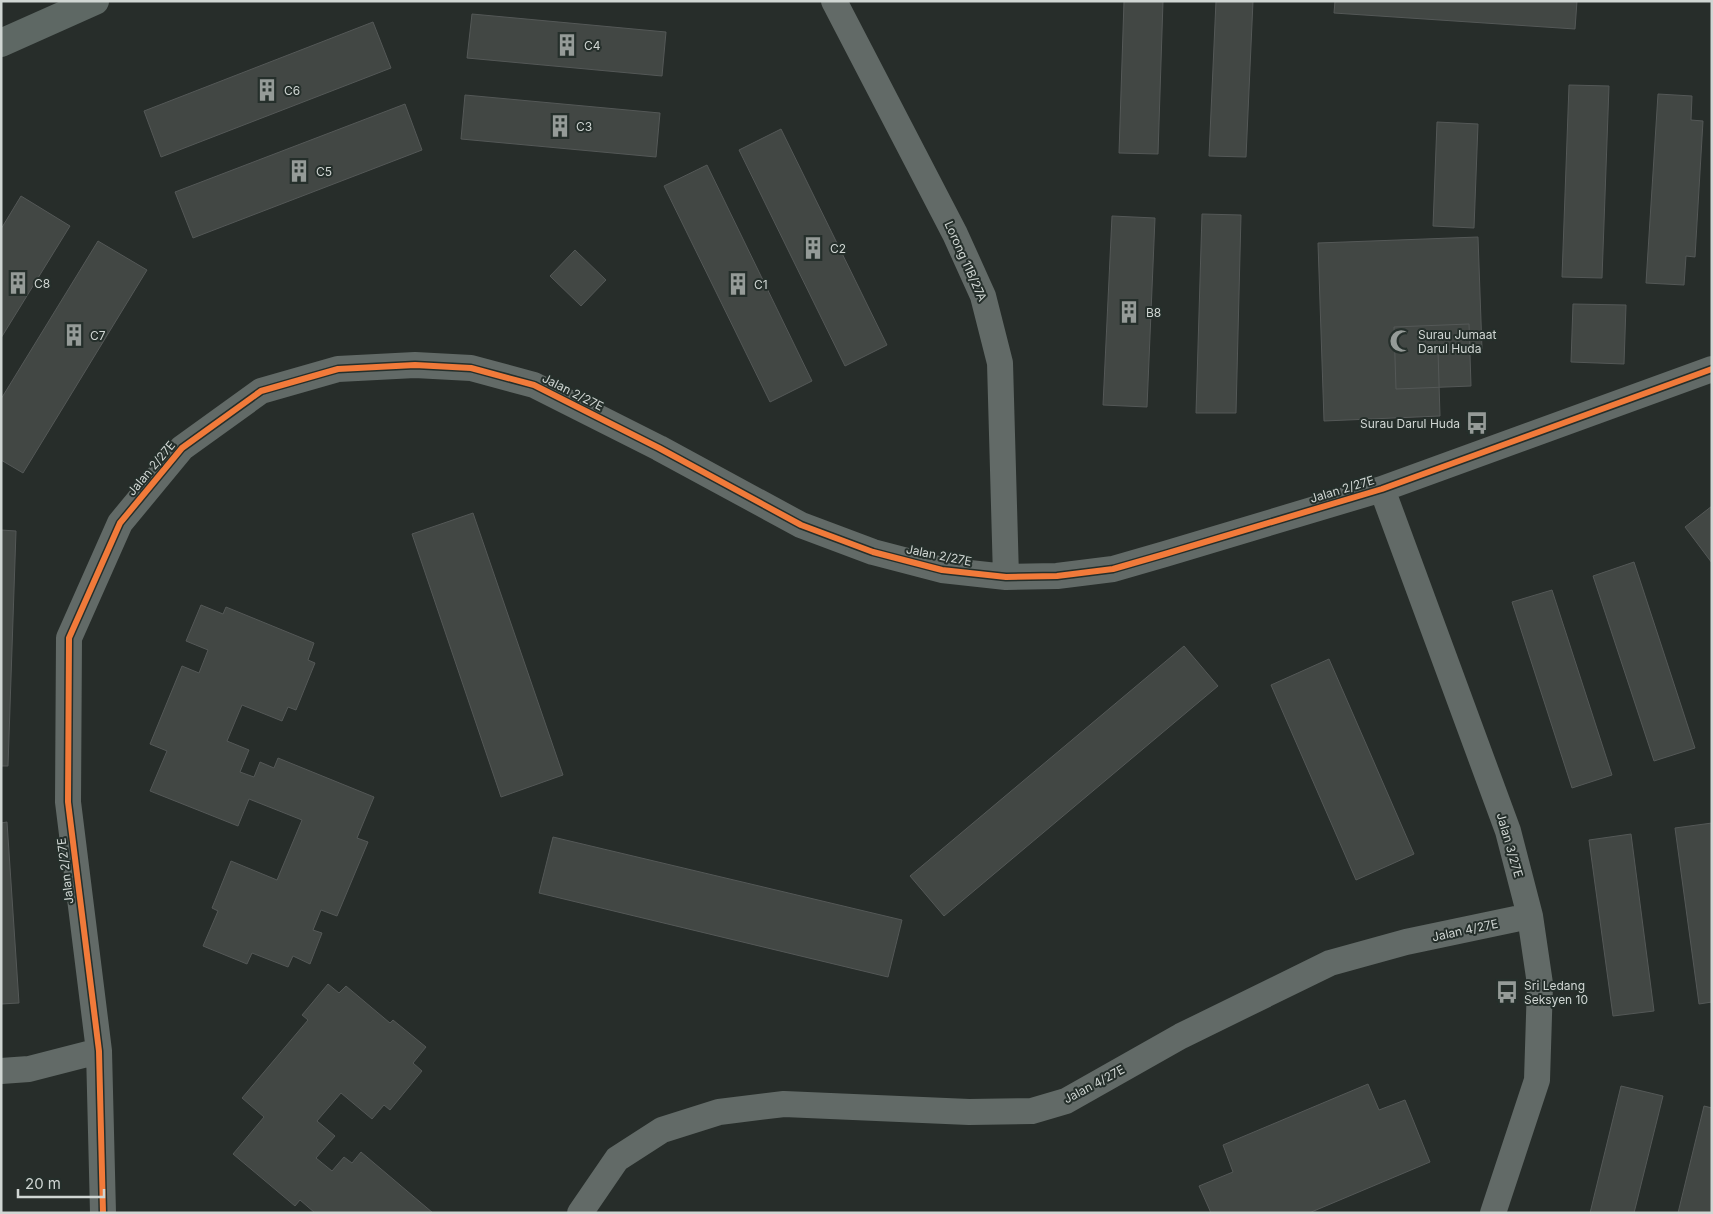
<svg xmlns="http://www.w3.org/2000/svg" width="1713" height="1214" viewBox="0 0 1713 1214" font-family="Inter,sans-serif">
  <rect width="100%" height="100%" fill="#272d2a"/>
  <!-- building -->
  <path fill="#424744" stroke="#545857" d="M1124 1H1163L1158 154 1119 153Z
    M1216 1H1253L1246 157 1209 156Z
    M1335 1H1577L1575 29 1334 13Z
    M472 14 666 32 662 76 467 58Z
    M373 22 391 68 161 157 144 111Z
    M1569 85 1609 86 1602 278 1562 277Z
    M1658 94 1692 96 1691 120 1703 121 1695 257 1686 256 1684 285 1646 283Z
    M465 95 660 113 656 157 461 139Z
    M405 104 422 150 193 238 175 192Z
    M1437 122 1478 124 1474 228 1433 226Z
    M781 129 887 345 845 366 739 150Z
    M707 165 812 381 770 402 664 186Z
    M21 196 70 226 1 338V229Z
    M1202 214 1241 215 1236 413H1196Z
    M1112 216 1155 218 1147 407 1103 405Z
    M1478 237 1482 349 1438 351 1440 416 1324 421 1318 243Z
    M98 241 147 270 23 473 1 460V399Z
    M575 250 606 280 581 306 550 276Z
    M1573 304 1626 305 1624 364 1571 362Z
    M1469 324 1471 386 1396 389 1394 327Z
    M1712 506V563L1685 527Z
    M473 513 563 775 501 797 412 534Z
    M1 530 16 531 8 766H1Z
    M1634 562 1695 748 1654 761 1593 576Z
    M1552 590 1612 775 1572 788 1512 602Z
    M201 605 223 614 226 607 314 643 308 660 315 663 296 710 288 707 282 721 242 705 227 741 249 750 240 772 254 777 260 762 274 768 278 758 374 797 357 838 368 842 337 916 321 910 313 930 322 933 310 964 293 956 288 967 252 953 247 964 203 946 218 911 212 908 231 861 277 880 302 820 249 799 238 826 150 791 167 751 150 744 182 666 199 673 208 650 186 641Z
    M1184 646 1218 686 944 916 910 876Z
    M1329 659 1414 854 1356 880 1271 685Z
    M7 822 19 1003 1 1004V823Z
    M1712 823V1002L1699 1004 1675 828Z
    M1631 834 1654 1011 1613 1016 1589 840Z
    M553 837 902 920 888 977 539 893Z
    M328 984 339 993 346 986 390 1023 393 1020 426 1047 413 1063 422 1071 390 1110 384 1105 372 1119 341 1093 317 1121 335 1136 316 1158 332 1171 344 1157 352 1163 361 1152 433 1213H315L300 1200 295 1206 233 1154 264 1117 242 1098 308 1020 302 1015Z
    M1368 1084 1379 1110 1405 1100 1430 1162 1309 1213H1211L1199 1186 1233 1172 1223 1145Z
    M1621 1086 1663 1096 1634 1213H1590Z
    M1704 1106 1712 1108V1213H1678Z"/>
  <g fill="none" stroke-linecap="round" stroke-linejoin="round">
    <!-- street -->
    <path stroke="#626a67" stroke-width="26" d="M834 1 955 234 983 296 1000 363 1006 577
      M1382 489 1508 831 1530 916 1540 984 1537 1080 1493 1213
      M1 1071 29 1069 99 1051
      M103 1213 99 1051 68 802 69 638 120 523 182 448 261 391 338 369 415 365 471 368 534 385 659 448 801 525 873 552 942 570 1006 577 1057 576 1113 569 1165 554 1382 489 1712 369
      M580 1213 617 1159 662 1130 719 1112 784 1104 969 1112 1032 1111 1066 1101 1181 1036 1330 963 1406 942 1530 916"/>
    <!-- highway -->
    <path stroke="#5e6864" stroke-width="28" d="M1 43 95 1"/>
    <defs>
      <path id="cycleway" d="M103 1213 99 1051 68 802 69 638 120 523 182 448 261 391 338 369 415 365 471 368 534 385 659 448 801 525 873 552 942 570 1006 577 1057 576 1113 569 1165 554 1382 489 1712 369"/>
    </defs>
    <!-- cycleway casing -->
    <use href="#cycleway" stroke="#252f2b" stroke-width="9"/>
    <!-- cycleway -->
    <use href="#cycleway" stroke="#f17a3a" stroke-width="6"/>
  </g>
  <!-- icons -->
  <defs>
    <symbol id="building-bare" viewBox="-9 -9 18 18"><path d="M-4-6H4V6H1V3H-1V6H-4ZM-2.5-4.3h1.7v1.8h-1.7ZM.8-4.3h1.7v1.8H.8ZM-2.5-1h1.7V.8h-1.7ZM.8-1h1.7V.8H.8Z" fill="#959b98" stroke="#252f2b" stroke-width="2.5" paint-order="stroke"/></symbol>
    <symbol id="mosque-bare" viewBox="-9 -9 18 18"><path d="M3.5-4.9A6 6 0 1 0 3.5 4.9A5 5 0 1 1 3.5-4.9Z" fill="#959b98" stroke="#252f2b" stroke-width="2.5" paint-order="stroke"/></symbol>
    <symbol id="bus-bare" viewBox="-9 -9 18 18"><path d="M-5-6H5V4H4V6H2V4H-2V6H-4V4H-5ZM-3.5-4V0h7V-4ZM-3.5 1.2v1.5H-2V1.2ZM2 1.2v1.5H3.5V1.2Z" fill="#959b98" stroke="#252f2b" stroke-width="2.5" paint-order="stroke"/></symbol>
  </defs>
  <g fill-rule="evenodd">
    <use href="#building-bare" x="551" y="29" width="32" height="32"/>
    <use href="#building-bare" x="251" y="74" width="32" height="32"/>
    <use href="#building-bare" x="544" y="110" width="32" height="32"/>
    <use href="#building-bare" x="283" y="155" width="32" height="32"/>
    <use href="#building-bare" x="797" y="232" width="32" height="32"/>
    <use href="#building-bare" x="2" y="267" width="32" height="32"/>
    <use href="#building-bare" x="722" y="268" width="32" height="32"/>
    <use href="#building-bare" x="1113" y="296" width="32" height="32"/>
    <use href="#building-bare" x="58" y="319" width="32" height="32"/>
    <use href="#mosque-bare" x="1385" y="325" width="32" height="32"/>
    <use href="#bus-bare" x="1461" y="407" width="32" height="32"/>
    <use href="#bus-bare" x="1491" y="976" width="32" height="32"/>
  </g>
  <g text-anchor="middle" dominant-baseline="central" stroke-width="4" stroke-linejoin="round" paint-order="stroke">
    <!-- poi labels -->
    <g font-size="12" fill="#d0d6d3" stroke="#252f2b" text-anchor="start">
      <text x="584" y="45">C4</text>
      <text x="284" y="90">C6</text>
      <text x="576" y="126">C3</text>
      <text x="316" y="171">C5</text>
      <text x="830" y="248">C2</text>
      <text x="34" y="283">C8</text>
      <text x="754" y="284">C1</text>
      <text x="1146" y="312">B8</text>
      <text x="1418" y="334">Surau Jumaat<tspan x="1418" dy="14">Darul Huda</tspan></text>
      <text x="90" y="335">C7</text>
      <text x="1460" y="423" text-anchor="end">Surau Darul Huda</text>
      <text x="1524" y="985">Sri Ledang<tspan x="1524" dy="14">Seksyen 10</tspan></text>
    </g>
    <!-- street labels -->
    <g font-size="12" fill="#d0d6d3" stroke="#252f2b">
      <text transform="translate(966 261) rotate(66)">Lorong 11B/27A</text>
      <text transform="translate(573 392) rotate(27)">Jalan 2/27E</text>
      <text transform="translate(151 468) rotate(-50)">Jalan 2/27E</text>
      <text transform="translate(1342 489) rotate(-17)">Jalan 2/27E</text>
      <text transform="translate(939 555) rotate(11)">Jalan 2/27E</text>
      <text transform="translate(1510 845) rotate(74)">Jalan 3/27E</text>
      <text transform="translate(65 871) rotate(-97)">Jalan 2/27E</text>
      <text transform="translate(1465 930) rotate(-12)">Jalan 4/27E</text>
      <text transform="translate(1094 1084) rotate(-28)">Jalan 4/27E</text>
    </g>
  </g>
  <!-- border -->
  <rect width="1713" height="1214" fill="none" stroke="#d0d6d3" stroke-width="5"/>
  <!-- scale -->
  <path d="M18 1189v8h86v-8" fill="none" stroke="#d0d6d3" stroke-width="2.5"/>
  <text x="25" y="1189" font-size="15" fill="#d0d6d3" stroke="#252f2b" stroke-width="4" paint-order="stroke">20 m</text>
</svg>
